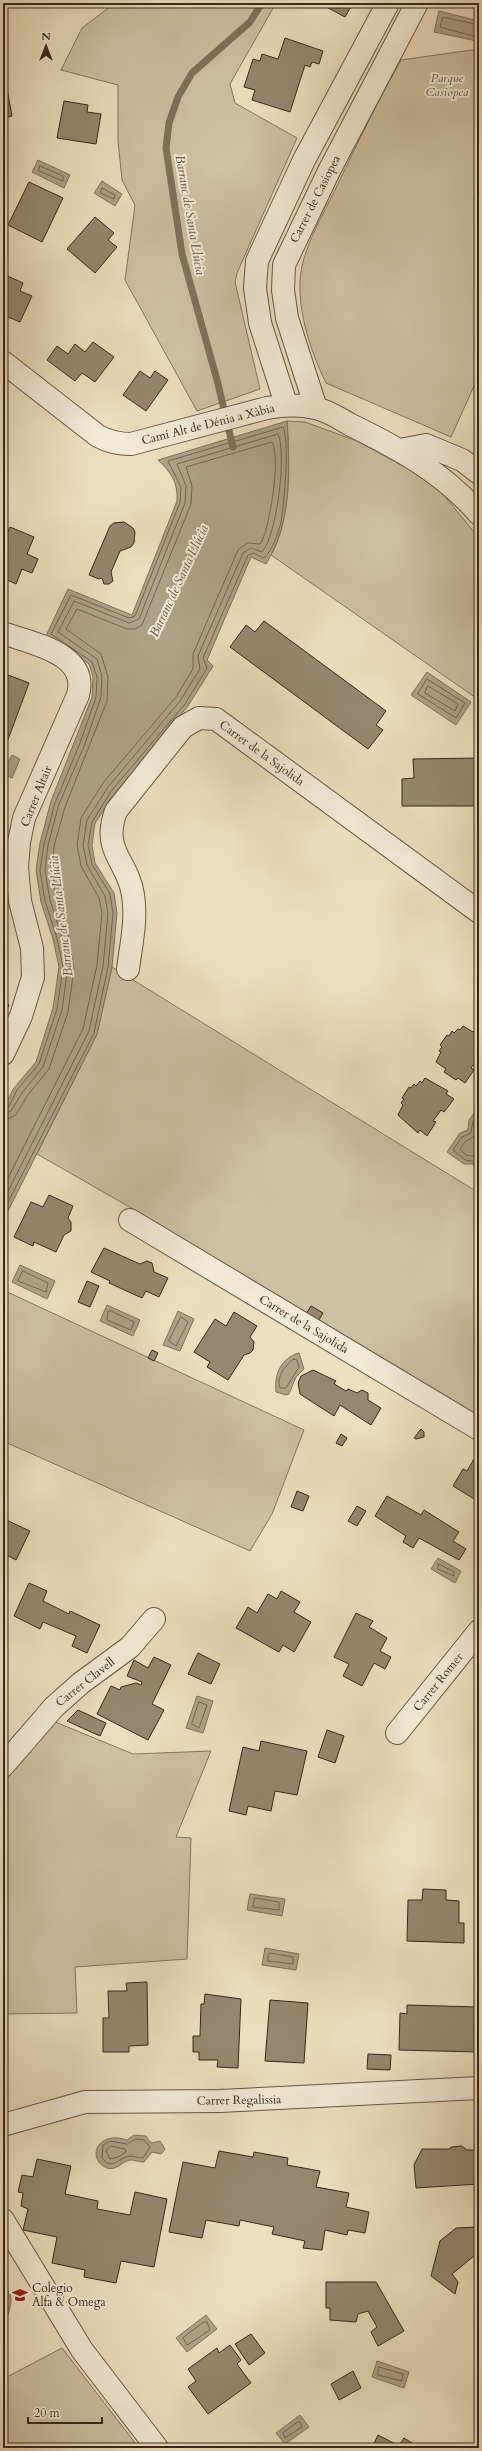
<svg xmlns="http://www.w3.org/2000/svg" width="482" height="2451" viewBox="0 0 482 2451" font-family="Cardo,serif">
  <rect width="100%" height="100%" fill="#eddfbe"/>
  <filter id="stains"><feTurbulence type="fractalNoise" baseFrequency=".005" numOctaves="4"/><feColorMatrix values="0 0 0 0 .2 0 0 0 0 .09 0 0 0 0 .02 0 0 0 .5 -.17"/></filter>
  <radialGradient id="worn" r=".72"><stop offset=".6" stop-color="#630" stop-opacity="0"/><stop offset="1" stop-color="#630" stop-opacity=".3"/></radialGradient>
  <!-- green -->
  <path fill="#cec0a2" stroke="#82745d" d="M115 3H276L230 84 235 103 297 138 237 273 235 282 260 389 197 411 125 280 135 205 122 180 118 141V85L61 70 82 28Z
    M479 49V193L474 197 479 260V375L451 437 326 383C310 350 294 303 302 266 308 240 323 214 335 190 356 146 377 103 401 60Z
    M287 421 305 422 357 441 414 472 442 493 479 538V700L271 555C291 522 290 460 287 421Z
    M112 967 479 1193V1419L126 1205 37 1154 97 1034Z
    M3 1290 304 1430 272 1514 250 1551 3 1441Z
    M48 1719 133 1754 211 1751 176 1837 191 1838 187 1959 75 1967 77 2013 3 2014V1776Z
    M62 2348 139 2448H3V2379Z"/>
  <!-- water -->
  <path fill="#afa186" stroke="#7f715a" d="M439 11 479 21 477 41 434 32Z
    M38 160 70 175 64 188 32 172Z
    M102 181 122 194 115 206 94 193Z
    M287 421C290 471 292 521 266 564L251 557 207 660 213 666 188 706 116 792 95 823 92 845 95 863 114 893 117 913 112 967 97 1034 3 1221V1108L14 1088 36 1062 53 1008 59 967 53 939 41 902 36 870 40 843 51 801 92 697 93 677 89 664 67 648 45 638 68 589 132 615 177 501C178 482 171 472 158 460Z
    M427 672 471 702 456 725 411 695Z
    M12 755 20 759 12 778 3 774V761L8 763Z
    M479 1107V1166H474L473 1164H464L447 1152 460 1133 468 1130 469 1120Z
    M20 1265 55 1281 47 1299 12 1282Z
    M107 1305 140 1320 133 1336 100 1321Z
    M178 1311 194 1319 180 1351 163 1345Z
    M299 1353 304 1369 296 1377 289 1394 286 1395 276 1392C274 1374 281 1358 299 1353Z
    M438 1558 461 1571 455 1583 431 1569Z
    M197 1696 213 1701 203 1733 186 1728Z
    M250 1894 285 1899 282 1916 247 1910Z
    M265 1948 299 1954 296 1970 262 1965Z
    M134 2135 146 2136 151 2143 160 2141 165 2149 161 2154 152 2152 144 2162C139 2162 135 2160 131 2160 122 2161 115 2173 105 2167 87 2158 97 2130 127 2140Z
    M3 2286C16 2295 10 2307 7 2318 6 2323 7 2326 3 2330Z
    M206 2315 217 2329 187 2352 176 2338Z
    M377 2361 409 2372 404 2388 372 2377Z
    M300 2415 309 2427 285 2444 276 2433Z"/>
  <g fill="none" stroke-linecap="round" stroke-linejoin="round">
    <!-- shore -->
    <path stroke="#73644f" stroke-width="1" d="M479 25 443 17 440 27 473 36 479 35
      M40 166 63 176V181L39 171Z
      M102 188 115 195 114 199 101 193Z
      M427 679 465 703 456 718 418 694Z
      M428 686 458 704 455 711 425 693Z
      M3 1110 8 1108 17 1090 39 1064 57 1009 63 967 57 938 45 901 40 870 44 844 55 803 80 743 96 697 97 677 92 662 51 634 71 595 129 618 135 616 180 502 181 487 168 461 283 427C290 442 284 504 281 522 278 534 273 549 264 558L253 553 248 555 203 658 207 668 185 704 112 790 92 822 88 845 92 864 110 894 113 913 108 967 94 1033 3 1212
      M479 1113 473 1121 471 1133 462 1137 453 1150 465 1160 479 1162
      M3 1115 11 1111 22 1093 43 1067 62 1010 68 966 62 937 50 900 45 870 48 845 59 804 85 744 101 697 102 676 97 659 58 632 74 601 129 623 139 619 185 503 186 486 177 464 278 434C287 453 277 535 262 552L251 548 243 553 198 656 200 669 180 701 108 787 87 820 83 845 87 865 105 896 108 913 103 966 89 1031 3 1201
      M3 1121 16 1115 27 1096 49 1069 68 1012 74 969 68 935 56 899 52 869 54 846 65 807 107 701 108 677 101 654 66 629 77 609 127 629H135L142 625 191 504 192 486 186 467 272 442C281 459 270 523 262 541L260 544 247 543 238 550 193 654V669L176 697 103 783 81 818 77 845 81 866 99 898 102 913 97 965 83 1029 3 1188
      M479 1122 476 1135 465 1142 460 1149 466 1155 479 1157
      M23 1271 48 1283 46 1292 18 1281Z
      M111 1311 134 1322 131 1330 107 1320 108 1312Z
      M181 1317 188 1322 176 1346 169 1341Z
      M294 1359 297 1360 299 1367 286 1388H280C276 1377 285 1365 294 1359Z
      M439 1564 454 1572V1576L438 1569Z
      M199 1702 207 1705 199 1728 192 1724Z
      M255 1898 279 1902V1910L253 1907Z
      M270 1953 293 1957V1964L268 1961V1955Z
      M136 2139 144 2140 150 2147 143 2158C138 2158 134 2156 130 2156 118 2158 112 2171 102 2158L103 2145 110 2141 127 2144Z
      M111 2146 125 2149 126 2152 118 2157 110 2159 106 2151Z
      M204 2322H207L210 2330 187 2345 183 2338Z
      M379 2367 403 2374 402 2381 378 2375Z
      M298 2422H300L302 2427 285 2438 283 2433Z"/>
    <!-- stream -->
    <path stroke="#7f715a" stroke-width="7" d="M233 447 217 380 182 254 166 148 169 123 178 97 192 73 250 22 262 3"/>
  </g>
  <!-- building -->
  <path fill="#96876e" stroke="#372818" d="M319 3H353L345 17Z
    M285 38 323 51 319 64 312 62 310 67 305 65 290 112 252 100 255 90 244 87 253 59 260 61 262 54 278 59Z
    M4 72 12 116 3 118V73Z
    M64 101 88 105 87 112 101 114 96 144 57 138Z
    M29 182 63 198 42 242 8 225Z
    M95 217 114 233 108 240 117 247 95 273 67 249Z
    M3 274 23 283 20 291 32 296 20 322 3 315Z
    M93 342 114 357 95 382 82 373 75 381 47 360 57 346 68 354 75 344 85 352Z
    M140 371 150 378 155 371 168 380 146 411 123 395Z
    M124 522 133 528 135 532 134 543 131 547 120 551 111 572 113 581 109 584H104L102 578 99 579 89 575 110 526 114 523Z
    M10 527 34 537 27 554 38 559 32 573 22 569 16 584 3 578V543Z
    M264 621 386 711 376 725 383 730 368 749 230 647 246 625 255 632Z
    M3 673 29 683 6 745 3 744Z
    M479 758V806H402V779L414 778 413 759Z
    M479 1000V1013L475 1010Z
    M3 1002 9 1005 3 1018Z
    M463 1026 473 1032 475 1030 479 1033V1057L471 1068 474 1070 465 1083 458 1078 456 1080 444 1072 446 1069 436 1062 441 1052 439 1051 442 1047 440 1045 447 1035 449 1036 452 1031 454 1033 458 1029 460 1030Z
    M425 1078 448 1091 446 1094 454 1099 444 1112 441 1110 433 1121 436 1122 427 1136 420 1130 418 1133 398 1115 403 1105 401 1103 404 1099 402 1098 409 1087 411 1088 414 1084 416 1086 420 1081 422 1083Z
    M49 1195 73 1206 68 1218 71 1222V1231L64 1235 56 1252 34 1242 33 1246 14 1237 31 1202 43 1207Z
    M104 1248 140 1264 147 1261 152 1263 154 1272 168 1278 159 1297 146 1291 142 1298 109 1283 110 1281 91 1272Z
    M87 1281 99 1286 90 1307 78 1302Z
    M311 1306 323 1313 317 1323 305 1316Z
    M234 1312 257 1326 250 1337 254 1342 253 1350 250 1353 244 1355 228 1380 207 1367 210 1362 194 1352 215 1319 226 1326Z
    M152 1350 158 1353 154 1361 148 1358Z
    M313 1370 336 1381 334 1384 346 1391 348 1389 357 1393 362 1390 368 1393V1400L381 1408 371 1425 340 1405 334 1416 300 1394 298 1383 301 1376Z
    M421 1429 424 1432V1437L416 1439 414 1438Z
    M341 1434 347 1438 342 1446 336 1443Z
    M474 1459 479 1462V1502L453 1486 463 1469 467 1471Z
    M297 1491 309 1496 303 1511 291 1507Z
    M387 1496 421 1515 424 1510 459 1532 453 1541 466 1549 459 1560 419 1538 413 1548 403 1542 406 1536 375 1516Z
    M357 1506 366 1511 357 1526 348 1521Z
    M4 1519 30 1531 16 1560 3 1553Z
    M29 1583 47 1591 43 1601 69 1614 70 1611 100 1625 87 1653 72 1646 76 1636 43 1622 40 1629 14 1616Z
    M281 1591 300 1602 294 1612 311 1622 294 1652 283 1645 279 1652 236 1628 248 1607 257 1613 268 1594 277 1599Z
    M356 1613 373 1621 369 1627 387 1638 380 1651 391 1657 385 1669 374 1663 362 1686 343 1676 349 1664 334 1657Z
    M198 1653 220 1664 211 1684 188 1674Z
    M154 1657 171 1665 152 1704 164 1710 148 1740 97 1714 111 1686 120 1690 121 1687 136 1683 141 1685 142 1682 127 1676 134 1660 148 1668Z
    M78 1710 106 1723 100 1736 67 1721Z
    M327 1730 344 1736 335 1763 318 1757Z
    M261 1741 307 1751 297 1795 275 1791 271 1811 248 1806 246 1815 229 1811 243 1747 259 1751Z
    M423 1889 446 1890V1900L459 1901V1923H464V1943L407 1941 408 1900H422Z
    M147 1982 148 2045 129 2046V2052H103V2018H109L108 1991H127L126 1983Z
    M205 1994 241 1999 238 2068 217 2067 218 2060H199V2052H193V2036H200L201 2004H204Z
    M270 2000 308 2003 304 2063 265 2061Z
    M407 2005 479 2007 478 2052 399 2050 400 2013 407 2014Z
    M368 2054 391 2055 390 2070 367 2069Z
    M462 2146 467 2150H474L479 2157V2184L416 2188 414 2165 422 2149H450L451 2147Z
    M219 2151 253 2157 254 2152 288 2158 287 2165 320 2171 316 2187 349 2193 346 2207 369 2212 365 2233 348 2230 347 2235 325 2230 322 2250 303 2248 305 2241 272 2234 274 2227 240 2220 239 2226 206 2220 202 2238 169 2232 183 2162 215 2168Z
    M37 2159 71 2166 65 2194 98 2201 97 2209 130 2215 135 2192 167 2199 154 2267 121 2261 116 2283 84 2277 85 2270 52 2263 57 2237 23 2230 28 2209 21 2206 23 2193 18 2192 22 2175 33 2177Z
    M479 2227V2252L452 2274 458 2282 455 2294 431 2276 440 2241 456 2228Z
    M326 2282H376L404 2331 378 2346 371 2332 377 2327 368 2311 358 2314 356 2322 330 2320V2308H326Z
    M251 2334 265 2353 249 2365 235 2344Z
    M230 2345 241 2360 237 2364 251 2383 208 2414 188 2387 196 2381 188 2369 217 2348 219 2353Z
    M353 2371 361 2388 339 2400 331 2384Z
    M378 2435 399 2446 404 2438 420 2448H372Z"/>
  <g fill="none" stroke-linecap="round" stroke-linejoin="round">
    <defs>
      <path id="minor" d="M3 362 98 436C109 442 118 444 131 444L267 408C283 405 299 404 315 408 327 410 340 419 351 425 398 448 444 473 479 514
        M286 404 260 323 255 288 257 261 304 160 388 3
        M316 408 287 318 283 290 284 265 329 171 417 3
        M400 450 426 445 462 460 479 473
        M3 633C33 644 89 653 78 695L24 818 19 842 17 867 20 901 32 948 33 977 21 1016 3 1054
        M128 969C131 945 137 920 133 895 128 860 101 852 116 811L183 727 199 718 216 719 479 912
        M130 1220 479 1429
        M397 1733 479 1631
        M3 1766 54 1707 81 1683 130 1647 154 1619
        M3 2125 85 2102 220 2101 479 2088
        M3 2220 82 2350 157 2448"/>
    </defs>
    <!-- minor casing -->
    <use href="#minor" stroke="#645642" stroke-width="24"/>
    <!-- minor -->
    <use href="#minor" stroke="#f3ead5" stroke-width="22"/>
  </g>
  <!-- icons -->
  <defs>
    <symbol id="school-bare" viewBox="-9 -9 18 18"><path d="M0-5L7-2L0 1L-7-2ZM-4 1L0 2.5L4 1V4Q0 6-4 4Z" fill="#8f2418" stroke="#f3ead5" stroke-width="2.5" paint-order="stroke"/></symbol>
  </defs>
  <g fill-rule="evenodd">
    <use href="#school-bare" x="9" y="2284" width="22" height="22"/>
  </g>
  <g text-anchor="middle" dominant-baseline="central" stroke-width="4" stroke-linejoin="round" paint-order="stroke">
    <!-- park labels -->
    <g font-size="12" font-style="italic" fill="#5d4e3a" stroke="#f3ead5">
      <text x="447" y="78">Parque<tspan x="447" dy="14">Casiopea</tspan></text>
    </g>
    <!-- street labels -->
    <g font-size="12" fill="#372818" stroke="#f3ead5">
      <text transform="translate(315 199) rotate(-63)">Carrer de Casiopea</text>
      <text transform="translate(208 424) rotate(-14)">Camí Alt de Dénia a Xàbia</text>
      <text transform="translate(262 753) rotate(36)">Carrer de la Sajolida</text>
      <text transform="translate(36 796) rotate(-68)">Carrer Altair</text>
      <text transform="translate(304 1324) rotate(31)">Carrer de la Sajolida</text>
      <text transform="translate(85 1682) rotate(-38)">Carrer Clavell</text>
      <text transform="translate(438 1682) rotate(-51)">Carrer Romer</text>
      <text transform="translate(239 2100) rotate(-1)">Carrer Regalissia</text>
    </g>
    <!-- poi labels -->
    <g font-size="12" fill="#372818" stroke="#f3ead5" text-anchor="start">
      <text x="32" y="2288">Colegio<tspan x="32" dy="14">Alfa &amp; Omega</tspan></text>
    </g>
    <!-- water labels -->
    <g font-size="13" font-style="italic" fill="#5b4c39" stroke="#f3ead5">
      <text transform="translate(190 215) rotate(80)">Barranc de Santa Llúcia</text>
      <text transform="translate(179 581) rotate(-65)">Barranc de Santa Llúcia</text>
      <text transform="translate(61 916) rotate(-97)">Barranc de Santa Llúcia</text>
    </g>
  </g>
  <!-- margin -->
  <rect width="482" height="2451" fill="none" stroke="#eddfbe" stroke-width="16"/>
  <rect x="4" y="4" width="474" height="2443" fill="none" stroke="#372818" stroke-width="2"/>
  <rect x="8" y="8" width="466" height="2435" fill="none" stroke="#372818"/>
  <!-- north arrow -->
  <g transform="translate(46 46)" stroke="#f3ead5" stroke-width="3" paint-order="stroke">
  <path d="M0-3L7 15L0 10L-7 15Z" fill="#372818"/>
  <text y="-6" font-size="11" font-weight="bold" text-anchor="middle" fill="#372818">N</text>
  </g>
  <!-- scale -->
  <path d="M28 2417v6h74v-6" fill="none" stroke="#372818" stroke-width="2"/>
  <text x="34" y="2417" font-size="12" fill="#372818" stroke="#f3ead5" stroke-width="3" paint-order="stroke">20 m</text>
  <rect width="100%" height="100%" filter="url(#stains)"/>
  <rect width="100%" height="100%" fill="url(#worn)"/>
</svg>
